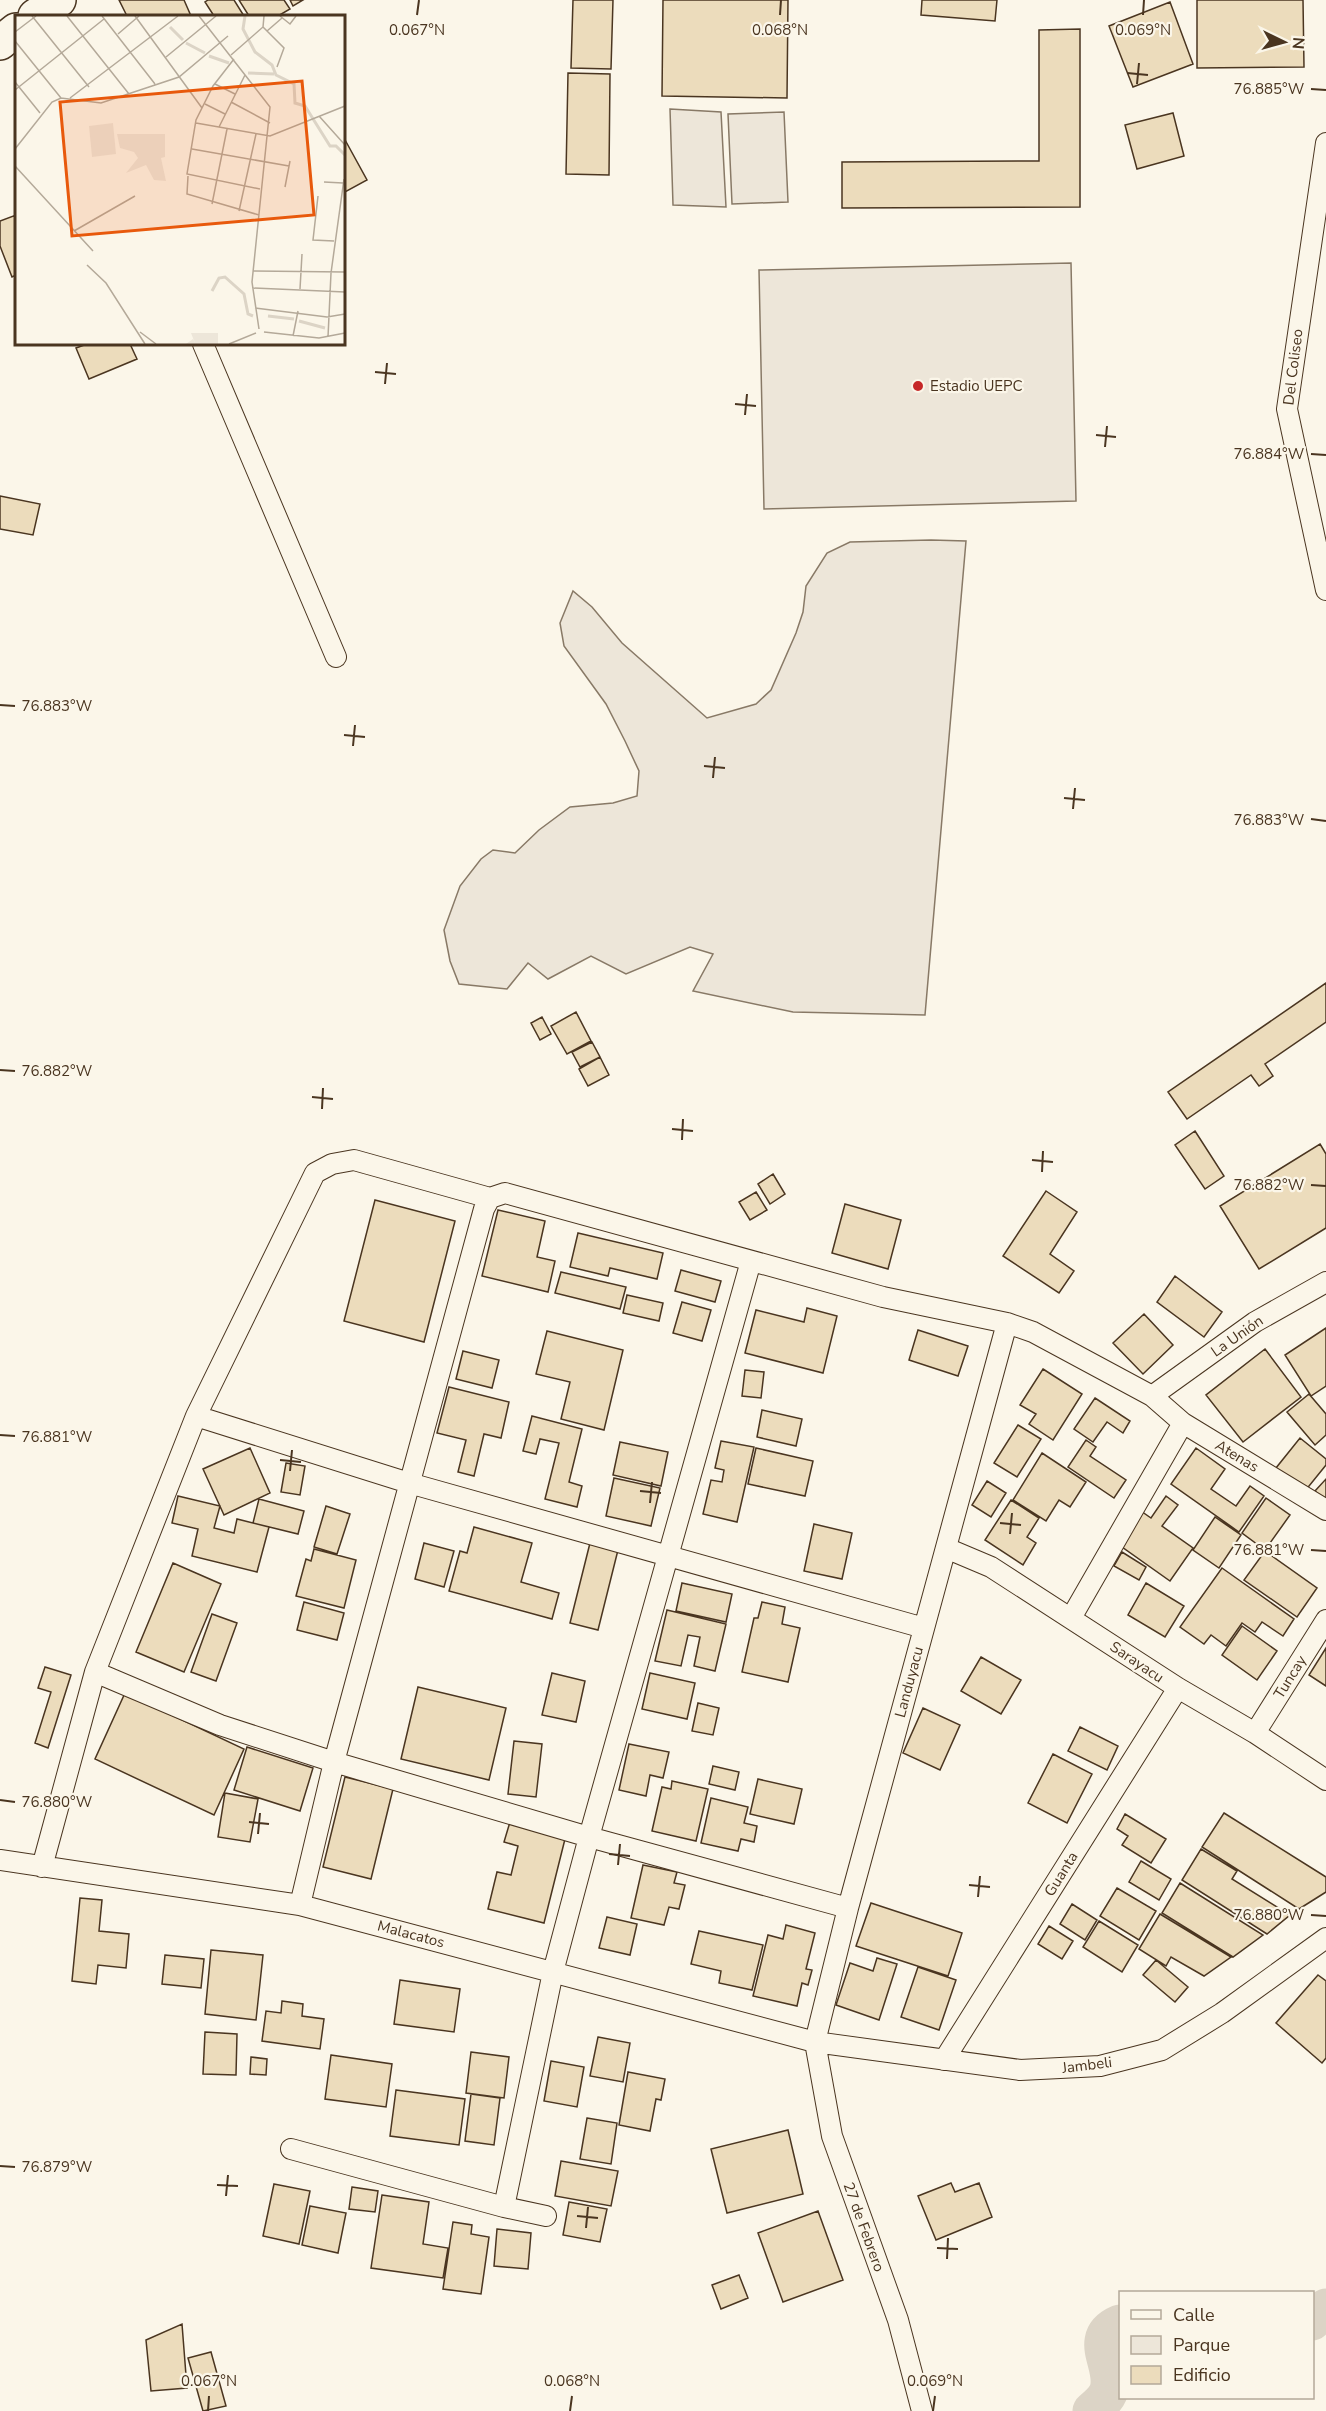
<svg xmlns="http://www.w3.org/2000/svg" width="1326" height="2411" viewBox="0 0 1326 2411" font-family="'Nunito Sans',sans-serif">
  <rect width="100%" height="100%" fill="#fbf6e9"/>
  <!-- green -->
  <path fill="#ede6d9" stroke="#887966" stroke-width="1.5" d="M670 109 721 112 726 207 673 205Z
    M784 112 788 202 732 204 728 114Z
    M1071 263 1076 501 764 509 759 270Z
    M931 540 966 541 925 1015 793 1012 693 991 713 954 690 947 626 974 591 956 548 979 528 963 507 989 459 984 450 961 444 930 460 886 481 859 493 850 515 853 539 830 570 807 613 803 637 796 639 771 625 741 606 704 564 646 560 623 573 591 592 607 622 643 707 718 756 704 771 690 796 633 803 612 806 586 827 553 850 542Z"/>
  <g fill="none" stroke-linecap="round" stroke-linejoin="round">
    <!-- river -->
    <path stroke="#dcd4c6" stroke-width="39" d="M1312 2321 1326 2308
      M1092 2411C1098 2406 1105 2400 1108 2393 1119 2367 1085 2339 1120 2324"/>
  </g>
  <!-- building -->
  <path fill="#ecdcbc" stroke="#4a3520" stroke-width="1.5" d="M119 0H184L191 16H127Z
    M208 0H234L244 16H214L205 2Z
    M239 0H284L290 9 278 16H249Z
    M290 0H303L293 6Z
    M573 0H613L611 69 571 68Z
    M663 0H788L787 98 662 96Z
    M922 0H997L995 21 921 15Z
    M1197 0H1303L1304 67 1197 68Z
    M1170 2 1193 64 1133 87 1109 26Z
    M1080 29V207L842 208V162L1039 161V30Z
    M568 73 610 74 609 175 566 174Z
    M1173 113 1184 156 1137 169 1125 125Z
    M344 138 367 180 345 192 344 189Z
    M16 215V275L12 277 0 246V221Z
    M87 344H130L137 359 89 379 76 348Z
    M0 496 40 504 33 535 0 529Z
    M1326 983V1022L1265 1064 1273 1076 1259 1086 1251 1075 1187 1119 1168 1092Z
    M576 1012 591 1041 567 1054 551 1026Z
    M542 1017 551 1034 540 1040 531 1023Z
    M592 1042 600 1057 580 1067 572 1052Z
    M600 1057 609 1075 588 1086 579 1069Z
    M1195 1131 1224 1176 1205 1189 1175 1145Z
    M1320 1144 1326 1154V1228L1259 1269 1220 1206Z
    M773 1174 785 1194 770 1204 758 1184Z
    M1046 1191 1077 1212 1050 1254 1074 1271 1059 1293 1003 1256Z
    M756 1192 767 1210 750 1220 739 1202Z
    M375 1200 455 1221 424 1342 344 1321Z
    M845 1204 901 1220 888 1269 832 1253Z
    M498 1210 545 1221 537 1257 555 1261 548 1292 482 1276Z
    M578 1233 663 1253 657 1279 610 1268 608 1276 570 1267Z
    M681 1270 721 1281 715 1302 675 1291Z
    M561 1272 626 1287 620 1309 555 1293Z
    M1175 1276 1222 1312 1204 1337 1157 1302Z
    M627 1295 663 1303 659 1321 623 1313Z
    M682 1302 711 1310 702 1341 673 1333Z
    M807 1308 837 1316 823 1373 745 1353 756 1310 804 1322Z
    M1144 1314 1173 1345 1143 1374 1113 1343Z
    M1326 1328V1386L1311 1396 1285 1355Z
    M918 1330 968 1346 958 1376 909 1360Z
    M547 1331 623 1350 604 1430 561 1419 570 1382 536 1374Z
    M1265 1349 1301 1397 1243 1442 1206 1395Z
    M463 1351 499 1360 492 1388 456 1379Z
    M1043 1369 1082 1394 1053 1440 1029 1424 1036 1414 1020 1405Z
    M745 1370 764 1372 761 1398 742 1396Z
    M449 1387 509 1402 501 1438 484 1434 474 1476 458 1472 466 1440 437 1433Z
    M1309 1394 1326 1414V1435L1315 1445 1287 1412Z
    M1095 1398 1130 1421 1123 1433 1107 1422 1093 1442 1074 1429Z
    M762 1410 802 1419 796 1446 757 1437Z
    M532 1416 582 1429 569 1482 582 1486 577 1507 545 1499 559 1443 540 1439 536 1454 523 1451Z
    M1018 1425 1041 1439 1017 1477 994 1463Z
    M1300 1438 1326 1459V1465L1305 1491 1276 1468Z
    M1086 1440 1096 1447 1090 1456 1126 1480 1114 1498 1068 1467Z
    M721 1441 754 1447 737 1522 703 1514 711 1480 722 1482 724 1470 715 1468Z
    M620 1442 668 1452 661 1486 613 1475Z
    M250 1448 270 1493 224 1515 203 1469Z
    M756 1448 813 1461 805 1496 748 1484Z
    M1196 1448 1225 1469 1211 1489 1236 1506 1250 1486 1264 1496 1239 1532 1171 1484Z
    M1042 1453 1086 1482 1070 1507 1059 1500 1046 1521 1013 1500Z
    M286 1463 305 1466 300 1495 281 1492Z
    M614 1478 660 1488 651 1526 606 1516Z
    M1326 1479V1501L1315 1491Z
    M987 1481 1006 1493 991 1517 972 1505Z
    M178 1496 220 1506 214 1528 234 1533 237 1519 269 1527 257 1572 192 1556 198 1529 172 1523Z
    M1166 1496 1178 1505 1162 1526 1193 1548 1170 1581 1115 1542 1138 1509 1151 1518Z
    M1266 1498 1290 1515 1265 1550 1242 1533Z
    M259 1499 304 1511 298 1534 253 1523Z
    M1011 1500 1039 1518 1027 1537 1036 1543 1023 1565 985 1540Z
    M326 1506 350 1514 337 1554 314 1547Z
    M1215 1517 1241 1535 1219 1568 1193 1550Z
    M814 1524 852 1533 842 1579 804 1571Z
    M474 1527 532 1543 521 1582 559 1593 552 1619 449 1591 460 1551 467 1553Z
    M591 1539 619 1546 598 1630 570 1623Z
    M424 1543 454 1551 444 1587 415 1579Z
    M314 1549 356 1560 344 1608 296 1596 306 1559 311 1561Z
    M1265 1551 1317 1588 1297 1617 1244 1580Z
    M1122 1552 1146 1567 1139 1580 1114 1566Z
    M173 1563 221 1584 184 1672 136 1652Z
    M1222 1568 1294 1619 1283 1636 1262 1622 1255 1632 1242 1623 1226 1646 1211 1635 1204 1644 1180 1627Z
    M682 1583 732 1594 726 1622 676 1611Z
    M1146 1583 1184 1606 1165 1637 1128 1615Z
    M304 1602 344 1613 337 1640 297 1630Z
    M762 1602 785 1607 782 1624 800 1628 788 1682 742 1672 754 1618H758Z
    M667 1610 726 1624 715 1671 694 1666 700 1637 688 1635 681 1666 655 1661Z
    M212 1614 237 1623 216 1681 191 1672Z
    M1242 1626 1277 1651 1257 1680 1222 1655Z
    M1326 1648V1686L1309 1675Z
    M981 1657 1021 1680 1001 1714 961 1691Z
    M45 1667 71 1675 48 1748 35 1743 51 1692 38 1688Z
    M552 1673 585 1681 576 1722 542 1715Z
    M650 1673 695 1683 687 1719 642 1709Z
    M418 1687 506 1708 489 1780 401 1759Z
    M125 1693 244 1749 214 1815 95 1759Z
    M698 1703 719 1708 713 1735 692 1731Z
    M923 1708 960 1725 940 1770 903 1753Z
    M1080 1727 1118 1746 1107 1770 1068 1751Z
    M514 1741 542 1744 536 1797 508 1794Z
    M629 1744 669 1752 663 1778 650 1775 646 1796 619 1790Z
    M247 1747 313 1768 300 1811 234 1790Z
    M1053 1754 1092 1774 1067 1823 1028 1803Z
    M713 1766 739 1772 735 1790 709 1784Z
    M345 1777 393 1789 371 1879 323 1867Z
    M758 1779 802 1789 794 1824 750 1814Z
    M672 1781 708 1789 696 1841 652 1831 662 1787 671 1789Z
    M225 1793 258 1799 250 1842 218 1837Z
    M711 1798 748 1807 744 1823 757 1826 754 1842 741 1839 738 1851 701 1843Z
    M1224 1813 1326 1877V1892L1299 1909 1202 1847Z
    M1125 1814 1166 1839 1151 1863 1122 1845 1128 1836 1117 1829Z
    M510 1822 566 1835 544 1923 488 1909 497 1872 511 1875 518 1846 504 1842Z
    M1201 1849 1237 1871 1232 1879 1290 1915 1267 1934 1182 1880Z
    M1141 1861 1171 1879 1159 1900 1129 1882Z
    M643 1865 677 1872 674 1883 685 1885 679 1909 669 1907 664 1925 631 1918Z
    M1180 1883 1263 1935 1233 1957 1162 1913Z
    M1117 1888 1156 1911 1139 1940 1100 1916Z
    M80 1898 102 1900 99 1931 129 1934 126 1968 98 1965 96 1984 72 1981Z
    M871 1903 962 1933 948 1976 856 1946Z
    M1072 1904 1097 1920 1085 1940 1060 1924Z
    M1160 1914 1231 1957 1204 1976 1171 1957 1166 1966 1139 1949Z
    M607 1917 637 1924 630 1955 599 1948Z
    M1099 1921 1138 1945 1122 1972 1083 1947Z
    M786 1925 815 1933 806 1969 812 1970 808 1985 802 1983 797 2006 753 1996 768 1935 783 1939Z
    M1049 1926 1073 1941 1062 1959 1038 1944Z
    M699 1931 763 1945 752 1990 719 1983 721 1971 691 1964Z
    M211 1950 263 1955 256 2020 205 2014Z
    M165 1955 204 1959 201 1988 162 1984Z
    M877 1958 897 1964 879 2020 836 2005 850 1963 873 1971Z
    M1156 1960 1188 1987 1175 2002 1143 1975Z
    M918 1967 956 1980 939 2030 901 2017Z
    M1318 1975 1326 1981V2058L1322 2063 1276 2023Z
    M400 1980 460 1989 454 2032 394 2024Z
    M282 2001 303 2004 302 2016 324 2019 320 2049 262 2041 266 2011 281 2013Z
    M205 2032 237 2034 236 2075 203 2074Z
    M598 2037 630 2043 623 2082 590 2076Z
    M471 2052 509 2057 504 2098 466 2093Z
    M331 2055 392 2064 386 2107 325 2099Z
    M251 2057 267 2059 266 2075 250 2074Z
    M551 2061 584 2067 577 2107 544 2101Z
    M628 2072 665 2079 661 2100 656 2099 650 2131 619 2125Z
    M396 2090 465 2099 459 2145 390 2136Z
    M471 2094 500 2098 494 2145 465 2141Z
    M587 2118 617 2123 611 2164 580 2159Z
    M788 2130 803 2194 727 2213 711 2149Z
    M561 2161 618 2171 611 2206 555 2196Z
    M951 2183 955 2192 979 2183 992 2217 936 2240 918 2196Z
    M274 2184 310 2191 299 2244 263 2236Z
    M352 2187 378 2191 375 2212 349 2209Z
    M382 2195 429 2202 423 2244 448 2248 443 2278 371 2268Z
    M569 2202 607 2209 600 2242 563 2235Z
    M310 2206 346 2213 338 2253 302 2245Z
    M818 2211 843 2280 783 2302 758 2233Z
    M453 2222 472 2225 471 2234 489 2237 481 2294 443 2289Z
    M497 2229 531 2233 528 2269 494 2266Z
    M739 2275 748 2298 721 2309 712 2285Z
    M182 2324 187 2388 151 2391 146 2340Z
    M211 2352 226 2406 203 2411 188 2358Z"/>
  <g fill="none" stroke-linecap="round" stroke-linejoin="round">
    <defs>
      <path id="minor" d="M1326 143 1287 409 1326 590
        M203 344 336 657
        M1152 1396 1255 1322 1326 1282
        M196 1416 409 1483 924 1628
        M946 1548 991 1567 1178 1688 1255 1733 1326 1780
        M1071 1618 1183 1423
        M95 1672 220 1725 334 1762 589 1837 848 1908
        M1255 1733 1326 1620
        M0 1860 300 1905 815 2042 1020 2070 1100 2066 1162 2050 1222 2013 1326 1938
        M42 1867 95 1672 196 1416 315 1173 332 1164 354 1160 490 1198
        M300 1905 334 1762 484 1209 490 1198 505 1193 883 1297 1007 1323 1033 1332 1152 1396 1183 1423 1326 1510
        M944 2060 1178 1688
        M291 2149 504 2207 546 2216
        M504 2207 553 1972 589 1837 751 1261
        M922 2411 898 2320 832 2136 815 2042 848 1908 1007 1323"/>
      <path id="trunk" d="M35 16 59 0
        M0 43 16 30"/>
    </defs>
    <!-- minor casing -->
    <use href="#minor" stroke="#4a3520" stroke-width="22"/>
    <!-- trunk casing -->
    <use href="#trunk" stroke="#4a3520" stroke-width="36"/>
    <!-- minor -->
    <use href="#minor" stroke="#fbf6e9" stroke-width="20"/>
    <!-- trunk -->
    <use href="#trunk" stroke="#fbf6e9" stroke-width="33"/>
  </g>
  <!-- ticks -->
  <path fill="none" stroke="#4a3520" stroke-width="2" d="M417 15 419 0M780 15 781 0M1143 15 1144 0M1127 73 1148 75M1137 84 1139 63M1311 89 1326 90M375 372 396 374M385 384 387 363M735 404 756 406M745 415 747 394M1096 435 1116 437M1105 447 1107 426M1311 454 1326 455M0 705 15 706M344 735 365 737M353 746 355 725M704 766 725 768M713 778 715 757M1064 798 1085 800M1073 809 1075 788M1311 819 1326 821M0 1070 15 1071M312 1097 333 1099M322 1109 323 1088M672 1129 693 1131M682 1140 683 1119M1032 1160 1053 1162M1042 1172 1043 1151M1311 1185 1326 1186M0 1435 15 1436M280 1460 301 1462M290 1471 292 1450M640 1491 661 1493M650 1503 652 1482M1000 1523 1021 1525M1010 1534 1012 1513M1311 1550 1326 1551M0 1800 15 1802M249 1822 269 1824M258 1834 260 1813M609 1854 630 1856M618 1865 620 1844M969 1885 990 1887M978 1897 980 1876M1311 1915 1326 1916M0 2166 15 2167M217 2185 238 2186M226 2196 228 2175M577 2216 598 2218M586 2228 588 2207M937 2248 958 2249M947 2259 948 2238M208 2411 209 2396M570 2411 572 2396M933 2411 935 2396"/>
  <!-- markers -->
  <circle fill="#c62828" stroke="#fbf6e9" stroke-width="2" cx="918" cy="386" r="6"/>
  <g text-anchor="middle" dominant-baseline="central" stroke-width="4.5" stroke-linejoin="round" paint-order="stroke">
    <!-- street labels -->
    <g font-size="15" fill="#4a3520" stroke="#fbf6e9">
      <text transform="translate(1293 367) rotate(-83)">Del Coliseo</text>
      <text transform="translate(1237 1336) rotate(-35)">La Unión</text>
      <text transform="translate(1237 1456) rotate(31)">Atenas</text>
      <text transform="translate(1137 1662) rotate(34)">Sarayacu</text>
      <text transform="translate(1290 1677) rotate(-58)">Tuncay</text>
      <text transform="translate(909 1682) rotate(-75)">Landuyacu</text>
      <text transform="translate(1061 1874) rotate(-58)">Guanta</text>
      <text transform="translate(411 1934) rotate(15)">Malacatos</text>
      <text transform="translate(1087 2065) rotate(-7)">Jambeli</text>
      <text transform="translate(864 2227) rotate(70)">27 de Febrero</text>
    </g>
    <!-- poi labels -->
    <g font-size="15" fill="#4a3520" stroke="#fbf6e9" text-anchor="start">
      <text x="930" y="386">Estadio UEPC</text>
    </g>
  </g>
  <!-- overview -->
  <g transform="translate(15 15)">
    <rect width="330" height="330" fill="#fbf6e9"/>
    <path d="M98 108 101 139 77 142 74 111ZM102 119H150V142L146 143 151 166 139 165 131 150 111 158 123 143 119 137 105 133ZM176 318H203V329H171L178 324 180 328Z" fill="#ede6d9"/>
    <path fill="none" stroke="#dcd4c6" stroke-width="3" d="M230 1 228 14 240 37 257 50 261 60 279 69 280 88 290 91 315 131H321L330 140M155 12 168 25M171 28 190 38M194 41 214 48M233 58 259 59M197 276 204 263 210 262 229 279 233 299 238 301M253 301 279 304M284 306 310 313"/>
    <path fill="none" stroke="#b4a999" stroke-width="1.5" d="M17 1 74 72M52 1 114 79M87 1 140 69M120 1 187 93M184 1 255 92 237 267 244 314M265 1 275 9 281 1M248 12 269 33 262 52M252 16 267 3M0 17 21 1M103 19 124 1M0 26 46 83M216 40 248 12 249 1M151 42 201 1M219 44 198 71 181 105 172 159 245 174M0 67 25 98M200 69 220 79M0 75 89 4M55 83 163 1M216 87 255 108M190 89 210 99M304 101 330 130M181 108 255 121 330 91M204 112 230 60M0 134 37 87 46 83 86 88 164 62 213 21M177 134 274 151M0 151 78 236M173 161 172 179 244 200M309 167 328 168M270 172 275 146M303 181 298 225 319 226M197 189 212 114M224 196 241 119M59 216 120 181M72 250 91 268 130 329M238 256 330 257M237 273 330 277M285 274 287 239M240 293 312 302 330 299M125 317 141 329M249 317 304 323 330 318M278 321 283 296M313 322 316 258 329 164M214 329 241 318"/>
    <path fill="#e8590c" fill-opacity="0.15" stroke="#e8590c" stroke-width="3" d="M287 66 299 200 57 221 45 87Z"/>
    <rect width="330" height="330" fill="none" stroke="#4a3520" stroke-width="3"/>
  </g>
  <g font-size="15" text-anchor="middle" fill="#4a3520" stroke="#fbf6e9" stroke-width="4.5" stroke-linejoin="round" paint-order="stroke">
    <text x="1143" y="35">0.069°N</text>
    <text x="417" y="35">0.067°N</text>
    <text x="780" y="35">0.068°N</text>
    <text x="1269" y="94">76.885°W</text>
    <text x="1269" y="459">76.884°W</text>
    <text x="57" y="711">76.883°W</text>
    <text x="1269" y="825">76.883°W</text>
    <text x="57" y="1076">76.882°W</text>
    <text x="1269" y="1190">76.882°W</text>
    <text x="57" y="1442">76.881°W</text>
    <text x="1269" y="1555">76.881°W</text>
    <text x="57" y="1807">76.880°W</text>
    <text x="1269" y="1920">76.880°W</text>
    <text x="57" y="2172">76.879°W</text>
    <text x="209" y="2386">0.067°N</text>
    <text x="572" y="2386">0.068°N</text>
    <text x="935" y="2386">0.069°N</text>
  </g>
  <!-- legend -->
  <rect x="1119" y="2291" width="195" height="108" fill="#fbf6e9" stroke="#b4a999" stroke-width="1.5"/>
  <rect x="1131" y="2310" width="30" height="9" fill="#fbf6e9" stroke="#b4a999" stroke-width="1.5"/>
  <text x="1173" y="2321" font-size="18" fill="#4a3520">Calle</text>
  <rect x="1131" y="2336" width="30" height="18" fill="#ede6d9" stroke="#b4a999" stroke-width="1.5"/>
  <text x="1173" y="2351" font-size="18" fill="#4a3520">Parque</text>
  <rect x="1131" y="2366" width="30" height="18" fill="#ecdcbc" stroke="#b4a999" stroke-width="1.5"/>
  <text x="1173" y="2381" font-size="18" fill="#4a3520">Edificio</text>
  <!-- north arrow -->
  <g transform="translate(1284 42) rotate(95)" stroke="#fbf6e9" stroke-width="4.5" paint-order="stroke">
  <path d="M0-4.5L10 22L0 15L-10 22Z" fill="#4a3520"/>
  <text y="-9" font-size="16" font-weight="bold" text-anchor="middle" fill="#4a3520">N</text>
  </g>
</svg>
